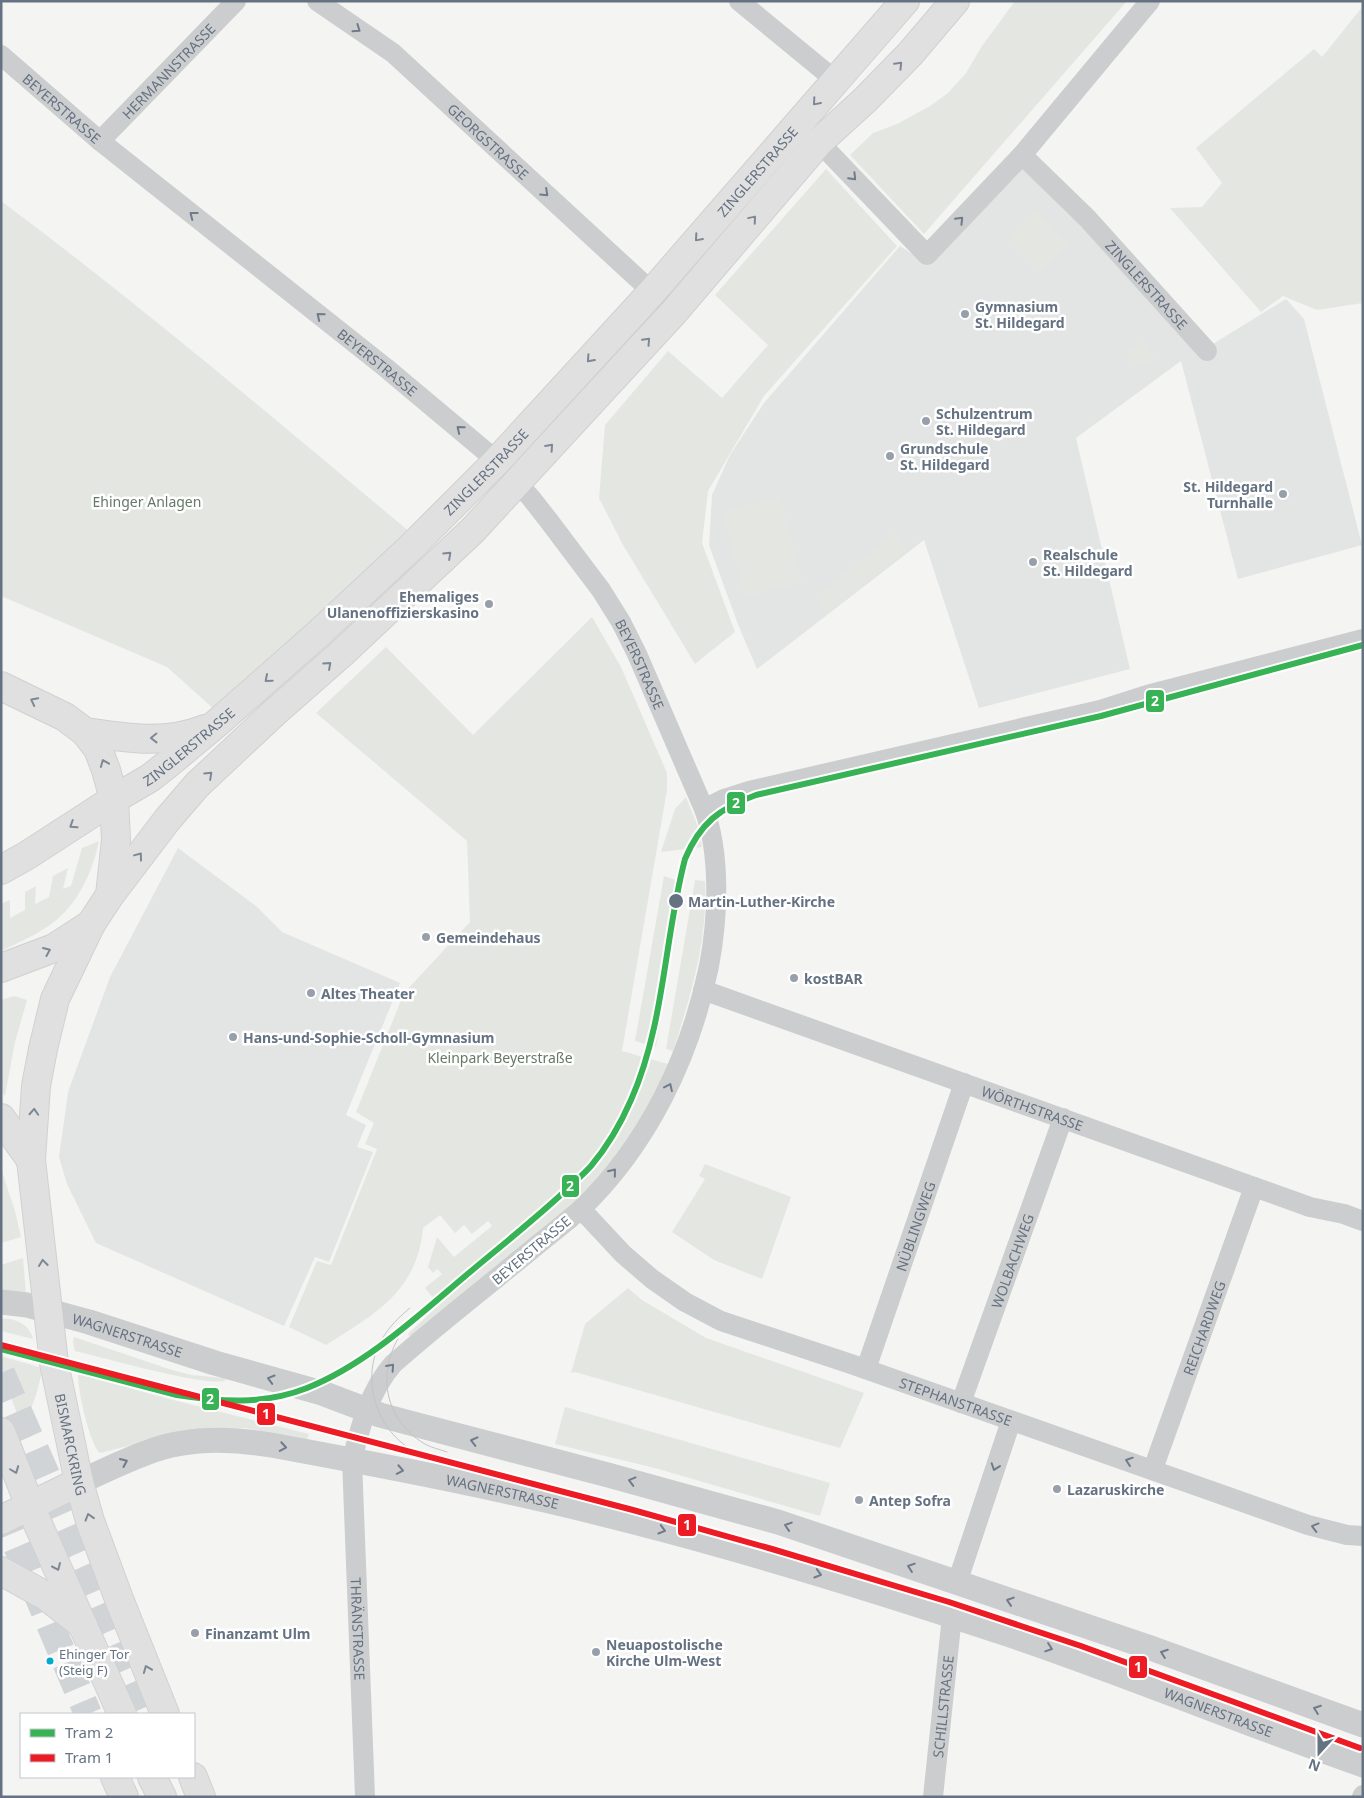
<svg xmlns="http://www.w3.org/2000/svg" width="1364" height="1798" viewBox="0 0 1364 1798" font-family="'Noto Sans',sans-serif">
  <rect width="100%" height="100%" fill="#f4f4f3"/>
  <!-- built -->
  <path fill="#e3e4e4" d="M1022 162 1208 347 1286 299 1304 319 1362 545 1238 579 1181 361 1076 438 1130 669 979 708 924 540 757 669 739 627 709 545 712 495 730 455 764 403 900 246 928 264Z
    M178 848 256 906 282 932 400 983 346 1115 366 1125 357 1147 373 1152 329 1262 315 1257 284 1326 96 1243 67 1184 59 1157 68 1092 110 977Z"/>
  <!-- green -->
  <path fill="#e4e7e1" d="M1015 1H1127L924 234 850 155 873 133 897 124 930 106 948 93 966 73 982 46Z
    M1363 6V303L1317 310 1283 296 1261 312 1170 208 1202 207 1222 183 1196 148 1314 49 1322 57Z
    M826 169 897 246 764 396 708 491 702 543 735 632 695 664 623 545 599 498 605 425 668 351 722 398 768 345 715 295Z
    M1 201C142 306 276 420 411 533L216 711 167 667 1 596Z
    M1036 210 1068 244 1041 270 1009 236Z
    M1142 341 1155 358 1145 366 1135 365 1126 353Z
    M780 497 802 582 745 597 723 512Z
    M895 533 908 549 828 613 815 597Z
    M592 617 621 667 667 773V790L622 1051 668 1064C649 1110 621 1152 588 1188 563 1214 535 1236 507 1258 475 1285 443 1312 411 1338L408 1334 439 1305 425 1288 442 1274 437 1269 433 1273 428 1267 437 1237 454 1257 492 1226 488 1221 472 1234 464 1225 455 1233 440 1215 423 1228C417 1292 375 1314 326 1345L289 1327 317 1261 331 1265 377 1149 365 1144 374 1123 356 1112 404 993 470 922 467 841 316 713 386 647 473 735Z
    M686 797 698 827 702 847 661 852 675 809Z
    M99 841C94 866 82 895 64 913 48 930 22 941 1 951V904L10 900V918L25 910V892L36 886 35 904 49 897 53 876 68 868 63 889 71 886 82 848Z
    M664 876 684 883 656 1047 635 1041Z
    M695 880 705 881C708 939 691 996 673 1051L666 1049Z
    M14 996 27 1000 15 1042 5 1096 1 1092V1000Z
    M705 1164 791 1197 762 1279 714 1260 672 1232 705 1179 699 1176Z
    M1 1169 15 1211 21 1237 1 1243Z
    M23 1258 26 1294 1 1291V1265Z
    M628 1288 642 1300 706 1338 864 1393 840 1448 575 1372 571 1373 585 1324Z
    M1 1319C15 1317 30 1325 33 1339L1 1331Z
    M74 1337 169 1369 191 1375 224 1378 226 1380C212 1389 98 1356 75 1351L73 1342Z
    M1 1356 42 1368C41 1380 33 1410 25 1418L18 1416 1 1371Z
    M78 1374 177 1401 309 1434 307 1440 245 1428H224L156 1439 100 1453C90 1447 77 1387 78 1374Z
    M565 1407 830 1483 820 1516 655 1468 555 1444Z"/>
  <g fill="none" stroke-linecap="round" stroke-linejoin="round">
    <!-- trunk-tunnel -->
    <path stroke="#d0d4d7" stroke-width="28" stroke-dasharray="28 14" stroke-linecap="butt" d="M1 1373 152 1714
      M1 1508 88 1714"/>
    <defs>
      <g id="secondary">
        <path d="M85 732C125 738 166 745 205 729"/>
        <path id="s13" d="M1 870 26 856 114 799 150 778 169 763 217 723 318 634 407 551 497 461 652 292 905 1"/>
        <path d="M110 895 167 820 197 785 275 712 341 654 472 531 674 312 819 142 865 100 910 54 955 1"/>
        <path d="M1 968 54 948 91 924"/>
        <path d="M1 1118 31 1160"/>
        <path d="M1 1520 79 1482"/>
        <path d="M1 1571 46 1596 83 1625"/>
      </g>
      <g id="primary">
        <path id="s14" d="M1 686 65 717 85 732 98 749 106 770 114 799 116 840 110 895 91 924 55 999 43 1049 36 1086 31 1160 54 1363 79 1482 90 1521 119 1599 165 1714"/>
        <path d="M1 1432 30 1506 122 1714"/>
        <path d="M152 1777 162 1797"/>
        <path d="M193 1777 201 1797"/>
      </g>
      <path id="trunk" d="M115 1777 124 1797"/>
    </defs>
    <!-- secondary casing -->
    <use href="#secondary" stroke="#d0d0d1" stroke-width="30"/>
    <!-- primary casing -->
    <use href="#primary" stroke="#d0d1d1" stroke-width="30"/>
    <!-- trunk casing -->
    <use href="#trunk" stroke="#d1d2d2" stroke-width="30"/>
    <!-- minor -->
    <g stroke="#cccdce" stroke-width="20">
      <path id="s1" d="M317 1 393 53 674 312"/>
      <path d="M739 1 835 80"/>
      <path id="s2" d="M1 55 100 141 386 368 497 461 531 498 549 521 601 590 621 622 637 654 704 809C721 854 718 919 709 966 690 1057 648 1145 580 1210 564 1224 547 1237 530 1251 485 1288 437 1325 393 1364 370 1390 360 1427 352 1460L365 1797"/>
      <path id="s3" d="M100 141 236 1"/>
      <path d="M819 142 927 255 1022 155 1150 1"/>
      <path id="s4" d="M1022 155 1087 218 1207 351"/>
      <path d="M704 809 724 799 749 791 1100 710 1147 695 1363 639"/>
      <path id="s5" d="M703 990 1310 1207 1344 1214 1363 1221"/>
      <path id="s6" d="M581 1209 623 1254 652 1279 685 1302 721 1321 851 1364 1308 1525 1347 1535 1363 1536"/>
      <path id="s7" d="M866 1369 964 1083"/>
      <path id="s8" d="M961 1403 1063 1118"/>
      <path id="s9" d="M1153 1469 1254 1187"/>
      <path d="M957 1583 1011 1421"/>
      <path id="s10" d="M933 1797 952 1616"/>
      <path d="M1362 1797 1363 1795"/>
    </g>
    <!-- tertiary -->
    <g stroke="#cccdce" stroke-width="25">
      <path id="s11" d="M1 1302 27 1305 89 1322 215 1363 322 1393 380 1415 406 1422 608 1475 778 1522 1148 1647 1363 1725"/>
      <path id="s12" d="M79 1482C102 1472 124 1461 146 1453 186 1437 229 1438 271 1445 391 1467 511 1490 630 1521 759 1554 887 1594 1013 1636 1131 1676 1246 1724 1363 1765"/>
    </g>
    <!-- secondary -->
    <use href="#secondary" stroke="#e0e0e1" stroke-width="28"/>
    <!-- primary -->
    <use href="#primary" stroke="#e0e0e1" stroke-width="28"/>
    <!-- trunk -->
    <use href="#trunk" stroke="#e0e0e1" stroke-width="28"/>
    <!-- tram -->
    <path stroke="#c3c4c4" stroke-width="1" d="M410 1308C399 1317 389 1327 382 1339 360 1377 375 1428 412 1450 422 1456 433 1458 444 1462
      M412 1320C376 1357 377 1416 425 1444 432 1448 439 1449 447 1452"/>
    <defs>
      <path id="tram-1" d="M1 1349 177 1395C221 1402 264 1405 307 1388 370 1363 424 1310 476 1267 506 1242 536 1218 564 1192 573 1183 583 1175 591 1166 607 1147 621 1123 631 1100 665 1023 664 939 685 859 700 823 720 808 756 795L1101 716 1363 645"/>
      <path id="tram-2" d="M1 1345 633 1510 772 1549 949 1602 1081 1646 1360 1748"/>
    </defs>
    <!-- tram-1 casing -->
    <use href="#tram-1" stroke="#fff" stroke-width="10"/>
    <!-- tram-2 casing -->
    <use href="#tram-2" stroke="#fff" stroke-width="10"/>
    <!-- tram-1 -->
    <use href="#tram-1" stroke="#37b355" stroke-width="6"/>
    <!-- tram-2 -->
    <use href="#tram-2" stroke="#ed1b24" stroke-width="6"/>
  </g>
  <!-- one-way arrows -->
  <defs><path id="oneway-chevron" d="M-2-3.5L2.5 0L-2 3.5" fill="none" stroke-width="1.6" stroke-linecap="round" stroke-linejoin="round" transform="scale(1.25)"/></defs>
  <g stroke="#6f7b8a">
    <use href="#oneway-chevron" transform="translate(357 29) rotate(34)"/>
    <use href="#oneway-chevron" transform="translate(853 177) rotate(46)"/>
    <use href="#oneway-chevron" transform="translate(545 193) rotate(43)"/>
    <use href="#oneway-chevron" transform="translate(193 215) rotate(-142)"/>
    <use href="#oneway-chevron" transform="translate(960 220) rotate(-46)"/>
    <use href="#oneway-chevron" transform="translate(320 316) rotate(-141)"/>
    <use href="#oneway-chevron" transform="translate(460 429) rotate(-141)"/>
    <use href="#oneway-chevron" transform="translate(669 1087) rotate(-65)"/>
    <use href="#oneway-chevron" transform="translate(613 1172) rotate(-51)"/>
    <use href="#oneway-chevron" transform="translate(391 1367) rotate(-48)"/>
    <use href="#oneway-chevron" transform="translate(271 1379) rotate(-164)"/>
    <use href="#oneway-chevron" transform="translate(474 1441) rotate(-166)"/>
    <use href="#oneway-chevron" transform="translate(283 1447) rotate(10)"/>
    <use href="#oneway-chevron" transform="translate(1129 1461) rotate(-161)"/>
    <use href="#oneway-chevron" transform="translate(124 1462) rotate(-24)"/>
    <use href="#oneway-chevron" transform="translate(995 1467) rotate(109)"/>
    <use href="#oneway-chevron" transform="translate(400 1470) rotate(11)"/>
    <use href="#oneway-chevron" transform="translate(632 1481) rotate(-165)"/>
    <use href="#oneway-chevron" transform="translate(788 1526) rotate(-162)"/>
    <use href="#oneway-chevron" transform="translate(1315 1527) rotate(-165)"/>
    <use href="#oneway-chevron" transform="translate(662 1530) rotate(16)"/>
    <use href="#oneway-chevron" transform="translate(911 1567) rotate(-161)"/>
    <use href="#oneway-chevron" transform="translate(818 1574) rotate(16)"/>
    <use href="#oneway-chevron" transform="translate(1010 1601) rotate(-162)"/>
    <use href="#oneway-chevron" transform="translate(1049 1648) rotate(19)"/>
    <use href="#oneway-chevron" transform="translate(1164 1653) rotate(-160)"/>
    <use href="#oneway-chevron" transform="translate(1317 1709) rotate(-160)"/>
  </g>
  <g stroke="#7e8895">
    <use href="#oneway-chevron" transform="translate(899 65) rotate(-46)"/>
    <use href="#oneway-chevron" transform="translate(816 102) rotate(131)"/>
    <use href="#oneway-chevron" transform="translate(753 219) rotate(-50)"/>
    <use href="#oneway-chevron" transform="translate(698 238) rotate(131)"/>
    <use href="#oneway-chevron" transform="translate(647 341) rotate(-47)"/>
    <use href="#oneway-chevron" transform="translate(590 359) rotate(132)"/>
    <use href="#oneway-chevron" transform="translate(550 447) rotate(-48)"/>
    <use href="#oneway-chevron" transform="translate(448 555) rotate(-43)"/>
    <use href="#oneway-chevron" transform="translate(328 665) rotate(-42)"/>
    <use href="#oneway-chevron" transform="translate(268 679) rotate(139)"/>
    <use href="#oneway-chevron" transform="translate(34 701) rotate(-153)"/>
    <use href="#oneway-chevron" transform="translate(154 738) rotate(179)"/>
    <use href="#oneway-chevron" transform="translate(104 763) rotate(-112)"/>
    <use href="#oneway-chevron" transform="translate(209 775) rotate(-43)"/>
    <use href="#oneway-chevron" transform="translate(73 825) rotate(147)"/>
    <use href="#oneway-chevron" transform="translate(139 856) rotate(-53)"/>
    <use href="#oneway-chevron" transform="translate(47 951) rotate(-23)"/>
    <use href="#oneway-chevron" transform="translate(34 1112) rotate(-87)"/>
    <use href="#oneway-chevron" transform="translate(43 1263) rotate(-97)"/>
    <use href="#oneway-chevron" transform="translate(15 1470) rotate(69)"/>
    <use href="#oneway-chevron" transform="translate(89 1517) rotate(-107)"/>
    <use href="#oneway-chevron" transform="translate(57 1567) rotate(66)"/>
    <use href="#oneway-chevron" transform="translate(147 1669) rotate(-112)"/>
  </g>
  <!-- markers -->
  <g fill="#97a0aa" stroke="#fff" stroke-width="2">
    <circle cx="965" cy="314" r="5"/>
    <circle cx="926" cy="421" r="5"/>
    <circle cx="890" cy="456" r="5"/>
    <circle cx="1283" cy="494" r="5"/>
    <circle cx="1033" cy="562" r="5"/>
    <circle cx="489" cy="604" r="5"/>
    <circle cx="426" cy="937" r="5"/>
    <circle cx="794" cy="978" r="5"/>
    <circle cx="311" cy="993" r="5"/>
    <circle cx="233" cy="1037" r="5"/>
    <circle cx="1057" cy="1489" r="5"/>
    <circle cx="859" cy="1500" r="5"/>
    <circle cx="195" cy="1633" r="5"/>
    <circle cx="596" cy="1652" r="5"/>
  </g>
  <circle fill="#657282" stroke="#fff" stroke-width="2" cx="676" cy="901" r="8"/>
  <circle fill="#00a9ce" stroke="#fff" stroke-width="2" cx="50" cy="1661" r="4.5"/>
  <g text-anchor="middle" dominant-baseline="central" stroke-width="5" stroke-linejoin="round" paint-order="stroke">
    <!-- bus labels -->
    <g font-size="13" fill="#657282" stroke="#fff" text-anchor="start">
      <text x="59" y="1654">Ehinger Tor<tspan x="59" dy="16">(Steig F)</tspan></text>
    </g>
    <!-- street labels -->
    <g font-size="14" fill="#657282" stroke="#fff">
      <text stroke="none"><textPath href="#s3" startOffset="98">HERMANNSTRASSE</textPath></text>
      <text stroke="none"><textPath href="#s2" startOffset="81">BEYERSTRASSE</textPath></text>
      <text stroke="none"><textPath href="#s1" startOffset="222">GEORGSTRASSE</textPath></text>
      <text stroke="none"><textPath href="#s13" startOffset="1035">ZINGLERSTRASSE</textPath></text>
      <text stroke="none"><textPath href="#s4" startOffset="180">ZINGLERSTRASSE</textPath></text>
      <text stroke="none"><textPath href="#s2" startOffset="486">BEYERSTRASSE</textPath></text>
      <text stroke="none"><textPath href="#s13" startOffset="630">ZINGLERSTRASSE</textPath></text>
      <text stroke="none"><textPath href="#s2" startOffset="891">BEYERSTRASSE</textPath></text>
      <text stroke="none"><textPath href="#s13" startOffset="225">ZINGLERSTRASSE</textPath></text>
      <text stroke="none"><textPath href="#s5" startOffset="350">WÖRTHSTRASSE</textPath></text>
      <text stroke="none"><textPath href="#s7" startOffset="151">NÜBLINGWEG</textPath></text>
      <text transform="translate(531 1250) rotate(-40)">BEYERSTRASSE</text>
      <text stroke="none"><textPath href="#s8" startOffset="151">WOLBACHWEG</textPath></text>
      <text stroke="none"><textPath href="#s9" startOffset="150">REICHARDWEG</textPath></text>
      <text stroke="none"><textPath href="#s11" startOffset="131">WAGNERSTRASSE</textPath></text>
      <text stroke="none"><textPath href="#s6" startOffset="429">STEPHANSTRASSE</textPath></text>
      <text stroke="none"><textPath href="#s14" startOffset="835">BISMARCKRING</textPath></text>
      <text stroke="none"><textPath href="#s12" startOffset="436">WAGNERSTRASSE</textPath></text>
      <text stroke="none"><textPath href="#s2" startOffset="2005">THRÄNSTRASSE</textPath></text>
      <text stroke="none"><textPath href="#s10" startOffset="91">SCHILLSTRASSE</textPath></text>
      <text stroke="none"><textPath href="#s12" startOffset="1186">WAGNERSTRASSE</textPath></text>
    </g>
    <!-- poi labels -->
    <g font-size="14" font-weight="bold" fill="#657282" stroke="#fff" text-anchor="start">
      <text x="975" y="306">Gymnasium<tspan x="975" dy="16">St. Hildegard</tspan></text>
      <text x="936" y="413">Schulzentrum<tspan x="936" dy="16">St. Hildegard</tspan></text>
      <text x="900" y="448">Grundschule<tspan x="900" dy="16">St. Hildegard</tspan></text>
      <text x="1273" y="486" text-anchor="end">St. Hildegard<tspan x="1273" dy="16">Turnhalle</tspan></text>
      <text x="1043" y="554">Realschule<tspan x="1043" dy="16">St. Hildegard</tspan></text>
      <text x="479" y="596" text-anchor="end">Ehemaliges<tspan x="479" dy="16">Ulanenoffizierskasino</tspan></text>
      <text x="436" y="937">Gemeindehaus</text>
      <text x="804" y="978">kostBAR</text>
      <text x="321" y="993">Altes Theater</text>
      <text x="243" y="1037">Hans-und-Sophie-Scholl-Gymnasium</text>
      <text x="1067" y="1489">Lazaruskirche</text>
      <text x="869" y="1500">Antep Sofra</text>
      <text x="205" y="1633">Finanzamt Ulm</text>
      <text x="606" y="1644">Neuapostolische<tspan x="606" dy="16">Kirche Ulm-West</tspan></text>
    </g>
    <!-- park labels -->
    <g font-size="14" fill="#667964" stroke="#fff">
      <text x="147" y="501">Ehinger Anlagen</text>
      <text x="500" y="1057">Kleinpark Beyerstraße</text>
    </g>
    <!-- stop labels -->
    <g font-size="14" font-weight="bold" fill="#657282" stroke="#fff" text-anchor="start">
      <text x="688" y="901">Martin-Luther-Kirche</text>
    </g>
  </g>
  <g stroke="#fff" stroke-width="2">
    <rect x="1145" y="689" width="20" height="24" rx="5" fill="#37b355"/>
    <rect x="726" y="791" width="20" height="24" rx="5" fill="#37b355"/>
    <rect x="561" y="1174" width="19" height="24" rx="5" fill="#37b355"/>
    <rect x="201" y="1387" width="19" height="24" rx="5" fill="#37b355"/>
    <rect x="256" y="1402" width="20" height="24" rx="5" fill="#ed1b24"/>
    <rect x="677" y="1513" width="20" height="24" rx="5" fill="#ed1b24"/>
    <rect x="1128" y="1655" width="20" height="24" rx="5" fill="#ed1b24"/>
  </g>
  <g font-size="14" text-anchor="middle" font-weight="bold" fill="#fff">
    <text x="1155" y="706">2</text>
    <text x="736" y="808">2</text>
    <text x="570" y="1191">2</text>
    <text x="210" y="1404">2</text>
    <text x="266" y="1419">1</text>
    <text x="687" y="1530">1</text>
    <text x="1138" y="1672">1</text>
  </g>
  <!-- border -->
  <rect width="1364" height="1798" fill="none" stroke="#657282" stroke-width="5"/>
  <!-- legend -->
  <rect x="20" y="1713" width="175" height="65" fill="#ffffff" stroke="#c1c7cd"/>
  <rect x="30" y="1729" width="25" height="8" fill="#37b355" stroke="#c1c7cd"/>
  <text x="65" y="1738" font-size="15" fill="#657282">Tram 2</text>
  <rect x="30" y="1754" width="25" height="8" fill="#ed1b24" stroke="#c1c7cd"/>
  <text x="65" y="1763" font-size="15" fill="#657282">Tram 1</text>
  <!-- north arrow -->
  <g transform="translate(1319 1753) rotate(201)" stroke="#ffffff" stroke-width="4" paint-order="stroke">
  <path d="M0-4L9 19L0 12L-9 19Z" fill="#657282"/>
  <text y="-8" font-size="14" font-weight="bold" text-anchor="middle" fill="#657282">N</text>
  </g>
</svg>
